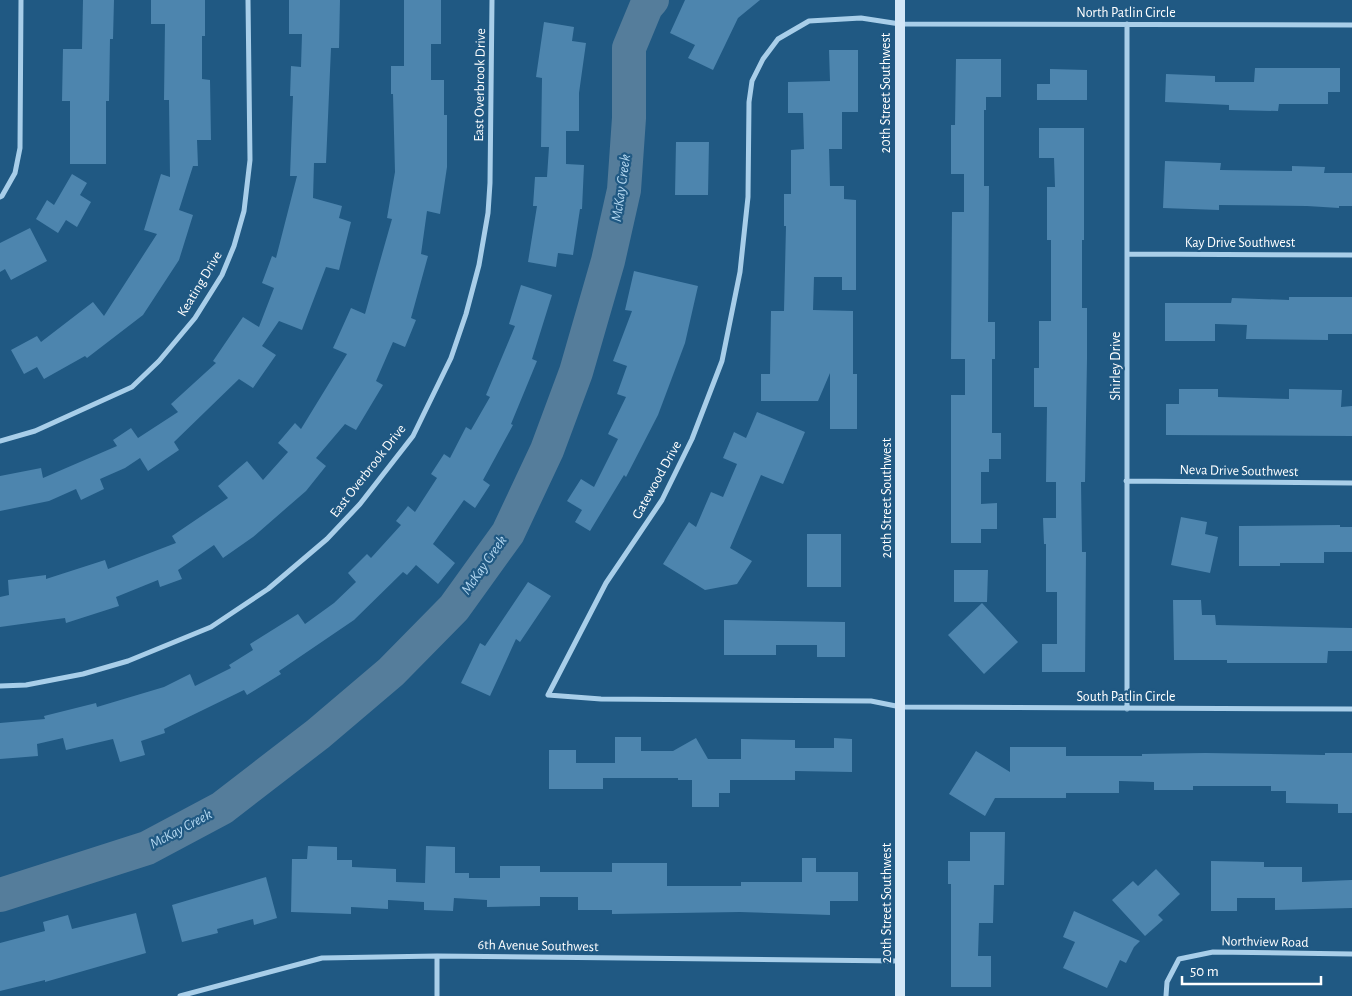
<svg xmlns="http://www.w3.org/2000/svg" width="1352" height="996" viewBox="0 0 1352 996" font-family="'Alegreya Sans',sans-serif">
  <rect width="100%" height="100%" fill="#205983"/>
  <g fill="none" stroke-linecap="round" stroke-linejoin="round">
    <!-- river -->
    <path stroke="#557d9b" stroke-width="34" d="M0 895 147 848 222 808 318 734 391 672 454 608 508 533 547 450 576 372 608 261 624 190 629 118V48L646 7 652 0"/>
  </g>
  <!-- building -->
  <path fill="#4d85ae" d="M83 0H114L113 39H110L109 101H106V164H70V101H62L63 49H82Z
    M151 0H205V36H202V79L210 80 211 140H197L198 166H193L179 210 193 215 179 260 143 315 87 358 85 356 44 379 37 367 24 374 11 350 37 336 41 342 93 302 104 316 157 234 144 230 161 174 170 177 169 100H164L165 24H151Z
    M289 0H340L339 48H331L326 163H314L313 198 342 206 339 218 351 222 339 270 326 267 302 330 279 321 262 346 276 355 253 388 239 379 174 442 179 450 148 471 140 458 125 468 100 479 104 489 81 500 76 489 49 501 0 511V476L41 468 43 478 117 446 113 440 131 428 138 438 178 412 171 404 216 363 213 361 243 317 259 327 274 288 262 283 272 256 276 258 297 176H290L293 96H290L291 66 301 67 302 34H289Z
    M404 0H441V44H431V80H444V115H447V167L440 214 427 211 421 254 428 256 411 318 416 320 405 347 393 342 376 381 383 385 356 430 345 424 316 458 326 466 306 491 253 537 223 558 214 545 178 570 182 579 160 587 158 580 116 597 119 606 66 623 65 618 0 627V597L9 595 8 580 46 575V579L105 560 108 569 176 543 172 536 228 498 218 486 247 461 263 480 288 452 278 443 295 423 301 429 347 354 333 348 351 308 365 314 392 219 387 218 395 172 393 94H391V66H404Z
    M685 0H760L738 18 713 70 688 58 695 45 670 33Z
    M544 22 574 27 572 41 586 43 579 93V131H566V164L584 165 582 209H580L573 255 558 253 556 267 528 262 537 206H533L535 177H547L549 147H541L542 78 536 77Z
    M829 50H858V112H842V149H829L830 186H844V199L856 200V290H842V277H814L813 310 853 311V374H857V429H830V373L818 401H761V374H770L771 311H784L786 226H784V194H791V150L804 149 803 113H788V82L830 81Z
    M956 59H1001V97H986V110H984V186H989L988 322H995V359H992V433H1001V459H989V472H981V504L997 503V529H981V543H951V395H965V359H951L952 212H964V174H951V125H955Z
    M1255 68H1340V92H1328V104H1279L1278 111 1229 110V105L1165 102 1166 74 1215 76V82H1254Z
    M1050 69 1087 70V100H1037V84H1050Z
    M1039 128H1084V240H1082V308H1087V359L1085 482H1081L1082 552H1086L1085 672H1042V644H1057V592H1046V544H1044L1043 518H1056V482H1046L1047 407H1034V368H1039V321H1051V240H1047V187H1055L1054 158H1039Z
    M676 142H709L708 195H675Z
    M1165 161 1221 163 1220 170 1292 171V166L1325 167 1324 173H1352V206H1339V208L1307 206 1219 205V210L1163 208Z
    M72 174 87 183 80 195 91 202 77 227 66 220 58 233 36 219 47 200 54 205Z
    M30 228 47 261 11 280 5 269 0 272V243Z
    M634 271 698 286 685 343 658 415 626 477 624 475 590 531 575 522 582 510 567 501 581 479 594 487 618 439 608 434 626 397 617 394 627 366 613 361 632 311 625 310Z
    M521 285 552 295 532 359 537 361 511 424 513 425 483 480 490 485 475 508 464 500 433 544 455 563 438 584 416 565 407 575 403 572 354 620 279 671 281 674 247 695 244 690 164 729 165 733 141 741 145 755 120 762 113 739 66 750 63 738 37 744 38 756 0 759V723L45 719 44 716 96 703 97 707 164 687 190 674 195 686 231 668 229 665 253 650 250 644 298 614 305 624 334 603 356 582 348 573 367 554 371 558 401 525 396 521 408 506 415 512 437 478 431 474 444 454 450 458 466 427 471 430 490 397 486 395 515 326 509 324Z
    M1289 297H1352V334H1328V340L1246 339 1247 325 1215 324V341H1165V303H1231L1232 298 1289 300Z
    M1179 389H1218V397L1289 399V389L1342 390 1341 407 1352 406V436L1166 435V404H1179Z
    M757 412 805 432 783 484 761 475 730 548 752 561 737 584 705 590 663 564 689 522 696 527 711 492 723 497 737 464 723 458 734 432 746 438Z
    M1181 517 1207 522 1205 534 1218 537 1210 573 1171 565Z
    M1340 525V527H1352V552H1324V563H1280V566H1239V526Z
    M807 534H841V587H807Z
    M954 570H988L987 602H954Z
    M528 582 551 596 520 642 516 639 490 696 461 683 480 643 485 646Z
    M1173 600H1201L1202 615H1215L1216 625 1352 628V651H1328L1327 663H1227V660H1174Z
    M982 603 1018 642 984 674 948 635Z
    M724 620 845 622V657H817V645H776V655H724Z
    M615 737H641V751H673L696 738 708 759H741V739L795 740V748H834V738L852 739V772L795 771V780H730V793H719V807H692V780H678V778H603V789H549V750H576V763H615Z
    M1010 747H1066V756H1142V754L1205 753 1325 755V753H1352V813H1338V804L1286 803V791H1271V786H1193V790H1154V782L1119 781V793H1066V798H995L985 816 949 794 976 751 1010 772Z
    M970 832H1005L1004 885H994L993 923H979L978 956H991V987H951V884H948V861H970Z
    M308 846 337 847V860H352V867L396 869V882L425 883 426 846 455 847V873H469V878H500V866H540V872H612V863H667V886H741V882H802V858H816V872H858V901H830V915L740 912 612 914V910H578V897H540V906L487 907V900L454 898 453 911 424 910V902L388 900V909L351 907V914L291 912 292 859H307Z
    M1211 861 1264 862V867H1302V882L1352 880V908L1275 910V898H1237V911H1211Z
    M1156 869 1180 894 1158 915 1163 920 1145 936 1112 900 1133 881 1138 886Z
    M266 877 277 918 254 925 253 919 217 929 218 933 182 942 172 905Z
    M1074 911 1140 941 1134 947 1126 963 1120 960 1107 988 1063 968 1075 942 1063 937Z
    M136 913 146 953 45 982V980L0 991V943L45 931 43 922 68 915 72 929Z"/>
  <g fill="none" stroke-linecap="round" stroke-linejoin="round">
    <!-- street -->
    <path stroke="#a8cee9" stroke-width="5" d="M1127 24V709
      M1352 25 900 24 861 18 809 21 778 39 763 59 752 81 749 102 748 197 740 272 722 361 692 439 662 500 606 583 548 695 601 699 871 701 901 707 1352 709
      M0 197 2 196 15 173 20 148 21 0
      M1128 254 1352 255
      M0 441 35 431 132 387 159 361 195 318 222 275 234 246 244 211 250 160 248 0
      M1126 481 1352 483
      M0 686 26 685 83 674 128 661 211 627 268 589 327 539 360 504 413 436 451 358 466 314 479 265 488 213 490 183 492 0
      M180 996 322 958 437 956 900 961
      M437 996V956
      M1166 996 1167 982 1179 959 1213 952 1352 954"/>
    <!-- secondary -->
    <path stroke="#d3e7f7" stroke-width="10" d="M900 0V996"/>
  </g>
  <g text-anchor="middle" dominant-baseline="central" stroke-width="4.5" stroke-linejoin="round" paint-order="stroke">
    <!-- street labels -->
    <g font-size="14" fill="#fff" stroke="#205983">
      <text x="1126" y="13">North Patlin Circle</text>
      <text transform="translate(480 85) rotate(-89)">East Overbrook Drive</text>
      <text transform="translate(886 93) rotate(-90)">20th Street Southwest</text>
      <text x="1240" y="243">Kay Drive Southwest</text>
      <text transform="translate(200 284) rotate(-59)">Keating Drive</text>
      <text transform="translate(1116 366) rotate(-90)">Shirley Drive</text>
      <text transform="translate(368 471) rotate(-52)">East Overbrook Drive</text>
      <text transform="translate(1239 471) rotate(1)">Neva Drive Southwest</text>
      <text transform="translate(657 480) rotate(-61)">Gatewood Drive</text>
      <text transform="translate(887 498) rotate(-90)">20th Street Southwest</text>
      <text x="1126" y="697">South Patlin Circle</text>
      <text transform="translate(887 903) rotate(-90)">20th Street Southwest</text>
      <text transform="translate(1265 942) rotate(1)">Northview Road</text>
      <text transform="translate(538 946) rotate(1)">6th Avenue Southwest</text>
    </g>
    <!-- water labels -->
    <g font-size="15" font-style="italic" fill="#b3d7f0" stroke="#205983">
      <text transform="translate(621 188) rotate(-82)">McKay Creek</text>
      <text transform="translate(484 565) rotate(-55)">McKay Creek</text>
      <text transform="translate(181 829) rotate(-28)">McKay Creek</text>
    </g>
  </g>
  <!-- scale -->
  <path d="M1182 976v8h139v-8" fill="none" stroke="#ffffff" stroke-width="2.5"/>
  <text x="1190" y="976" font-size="15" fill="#ffffff" stroke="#205983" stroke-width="4" paint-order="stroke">50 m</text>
</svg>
